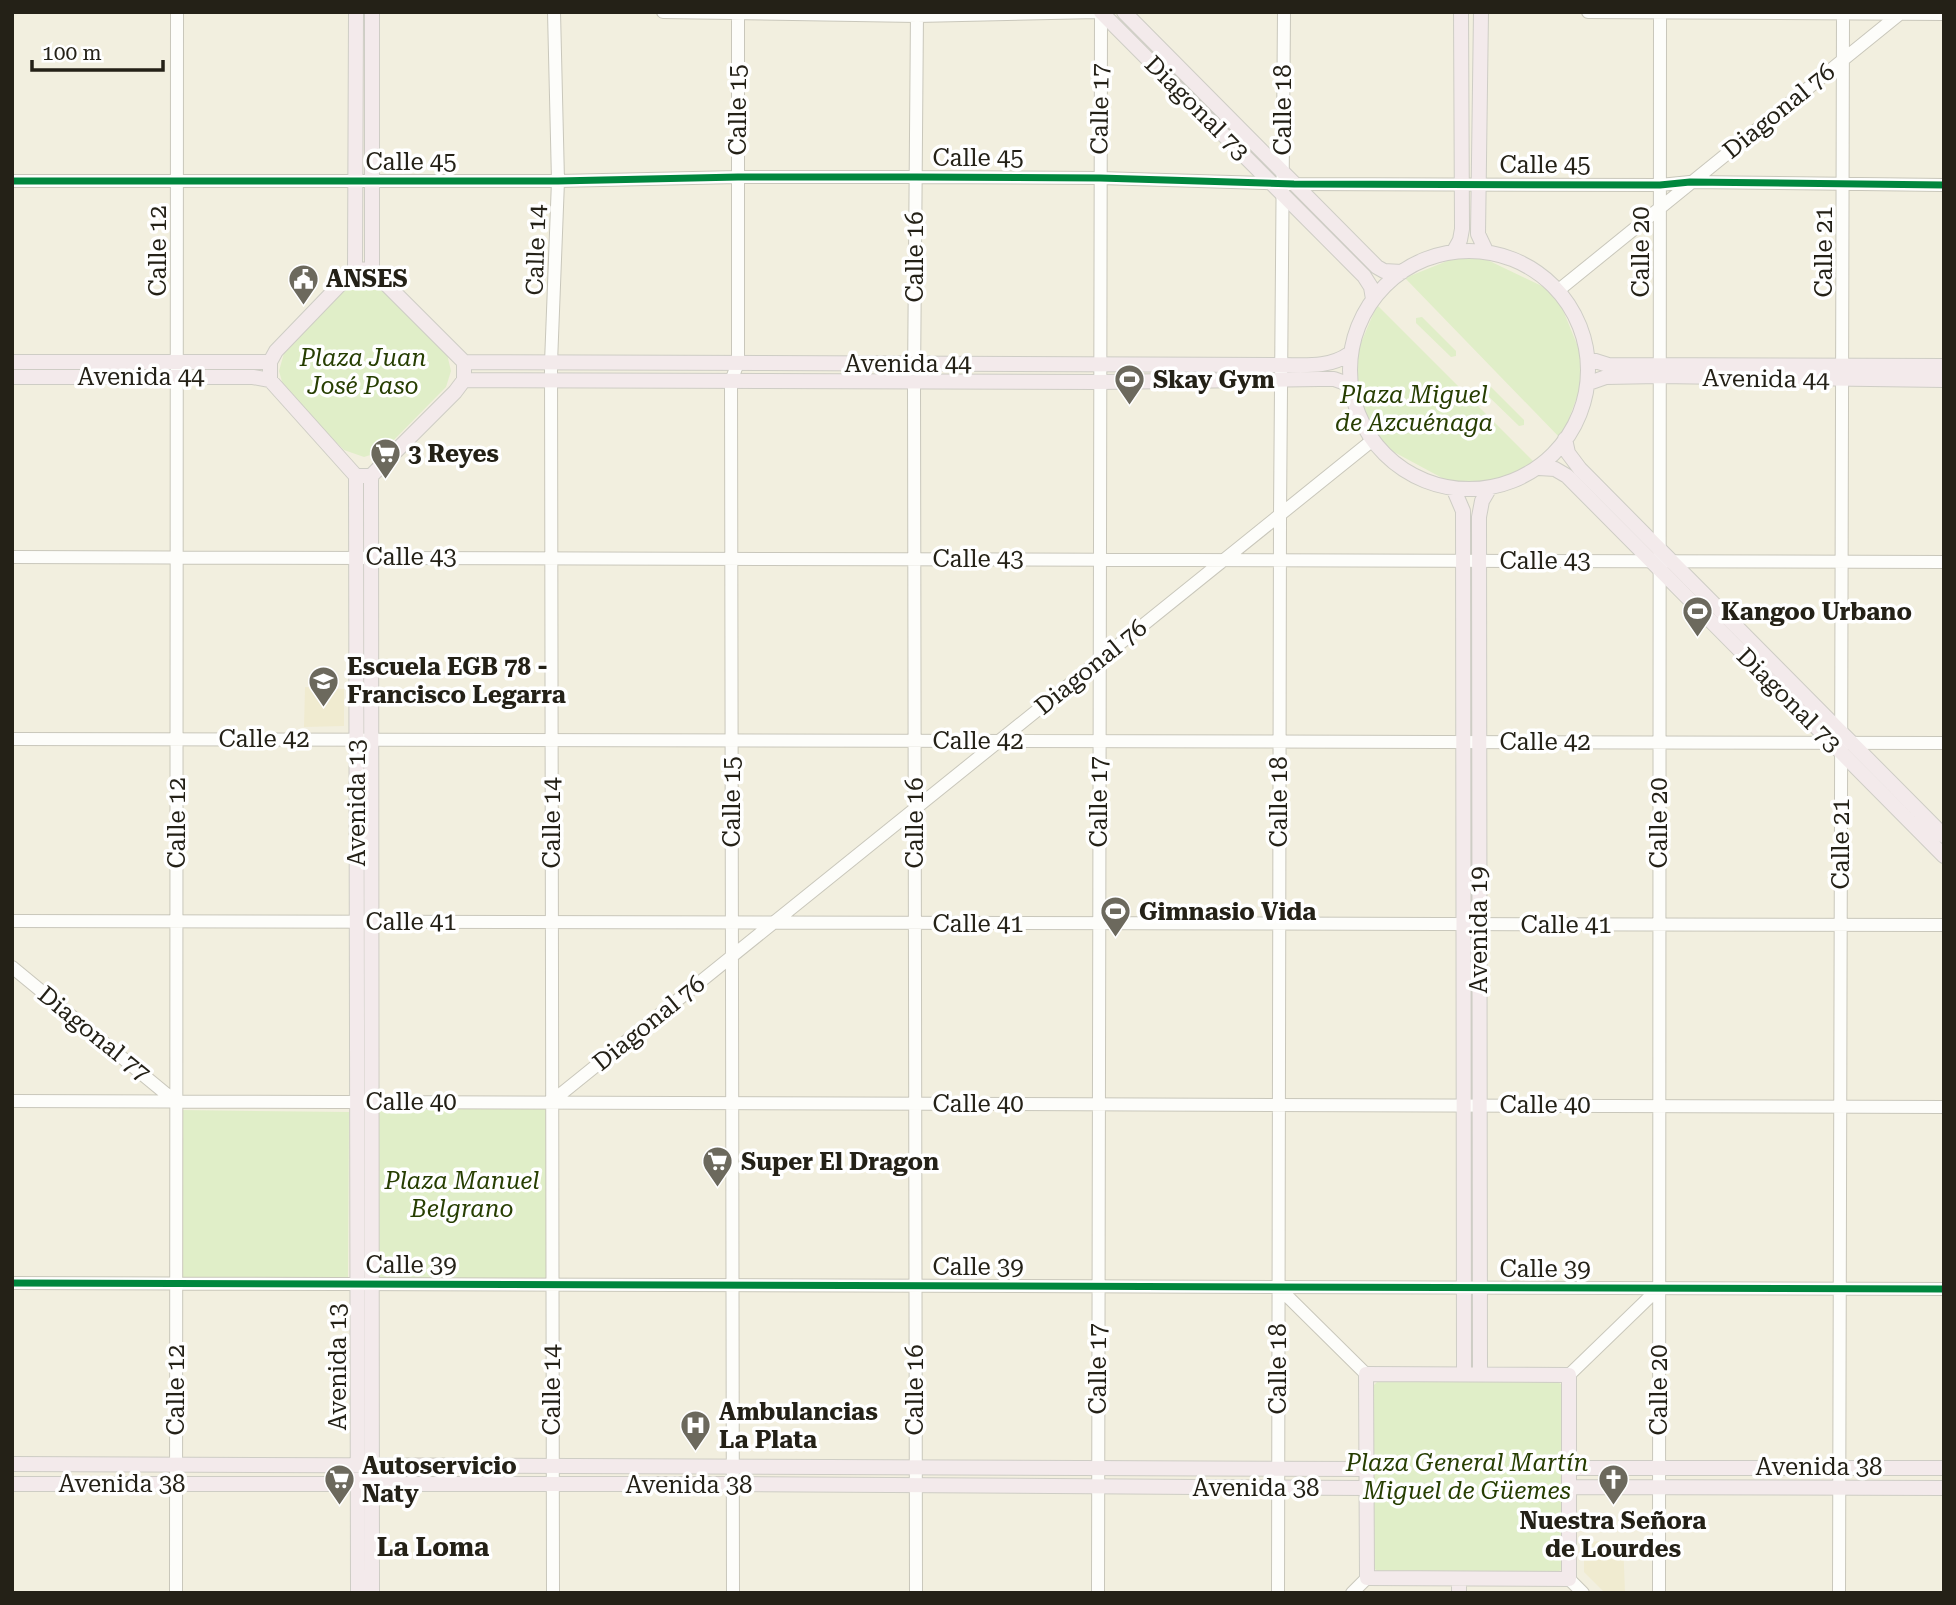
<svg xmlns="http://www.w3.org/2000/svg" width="1956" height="1605" viewBox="0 0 1956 1605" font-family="'Roboto Serif',serif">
  <rect width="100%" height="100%" fill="#f2efdf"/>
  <!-- built -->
  <path fill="#f0ebd0" d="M305 687 344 689V726L304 727Z
    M1623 1540 1625 1593H1605L1584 1572V1542Z"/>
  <!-- green -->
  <path fill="#e0eec8" d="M1462 255H1477L1546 288 1558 298 1583 359 1582 384 1561 439 1405 278Z
    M366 284 385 292 447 354 451 371 446 387 383 451 364 457 344 450 285 392 279 371 284 353 347 288Z
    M1377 305 1536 464 1473 488 1457 486 1381 445 1371 433 1352 379V364Z
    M1422 317 1456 351V356L1451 357 1416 323V318Z
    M1490 386 1524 420V425L1519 426 1484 392V387Z
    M549 1108 547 1281 376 1280V1110Z
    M180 1110 349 1112 348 1280 183 1279Z
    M1556 1380 1563 1386 1562 1569 1555 1574 1378 1572 1372 1566V1387L1378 1381Z"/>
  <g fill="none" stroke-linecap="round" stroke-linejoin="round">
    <defs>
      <path id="minor" d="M663 12 917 16 1097 12
        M1588 12 1944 14
        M12 181H558L738 177H916L1100 178 1294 184 1660 185 1690 182 1944 185
        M1560 289 1902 12
        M12 557 1944 562
        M12 739 1944 743
        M12 921 1944 925
        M12 967 176 1102
        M12 1101 1944 1107
        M551 1102 1369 443
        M12 1283 1944 1289
        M1278 1287 1366 1374
        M1569 1375 1659 1288
        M1569 1579 1583 1593
        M176 1593 177 12
        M553 1593 551 363 558 181 554 12
        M733 1593 731 381 738 363V12
        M916 1593 914 382 917 12
        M1098 1593 1101 12
        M1278 1593 1280 515 1284 12
        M1352 1593 1367 1578
        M1659 1593 1660 12
        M1839 1593 1843 12"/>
      <path id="major" d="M1101 12 1364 276 1371 287 1373 299
        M1124 12 1377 267 1384 271 1402 272
        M1481 12 1478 234 1486 251
        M1454 251 1460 240 1462 229 1461 12
        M1350 370a119 119 0 1 1 238 0a119 119 0 1 1-238 0Z
        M355 269 372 270 464 362V380L455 392 371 476H356L270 380V362L276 351Z
        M355 269 356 12
        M372 270V12
        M1589 359 1608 365 1944 366
        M12 362H270
        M464 362 1282 365C1305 365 1329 368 1349 354
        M12 377H253L270 380
        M464 380 1099 382 1319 379H1334L1348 384
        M1589 383 1606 377 1659 376 1944 380
        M1565 439 1568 453 1580 469 1944 836
        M1539 468 1555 469 1567 476 1944 856
        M356 476 358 1593
        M371 476 372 1593
        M1454 490 1463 511 1464 1374
        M1366 1374 1569 1375V1579L1367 1578Z
        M1480 1374 1479 517 1482 501 1489 489
        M12 1464 1366 1469
        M1569 1468H1944
        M12 1484H733L1366 1488
        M1569 1487 1944 1488
        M1459 1579V1593"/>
    </defs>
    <!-- minor casing -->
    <use href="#minor" stroke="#c9c7bb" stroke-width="14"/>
    <!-- major casing -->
    <use href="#major" stroke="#cecdc5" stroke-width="16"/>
    <!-- minor -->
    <use href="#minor" stroke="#fdfdfa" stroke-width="12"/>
    <!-- major -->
    <use href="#major" stroke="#f3eaeb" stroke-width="14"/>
    <defs>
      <path id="cycleway" d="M12 181H558L738 177H916L1100 178 1294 184 1660 185 1690 182 1944 185
        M12 1283 1944 1289"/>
    </defs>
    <!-- cycleway casing -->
    <use href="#cycleway" stroke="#fff" stroke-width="11"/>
    <!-- cycleway -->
    <use href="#cycleway" stroke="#00873e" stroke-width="7"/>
  </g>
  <!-- icons -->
  <defs>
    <symbol id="civic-pin" viewBox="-11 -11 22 30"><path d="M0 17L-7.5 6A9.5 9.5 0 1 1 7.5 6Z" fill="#6c695d" stroke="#fff"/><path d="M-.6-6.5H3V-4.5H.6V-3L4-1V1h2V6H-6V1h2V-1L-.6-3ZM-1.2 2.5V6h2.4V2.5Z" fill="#fff"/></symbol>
    <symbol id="stadium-pin" viewBox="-11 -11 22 30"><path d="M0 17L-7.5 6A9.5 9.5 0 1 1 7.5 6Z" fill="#6c695d" stroke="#fff"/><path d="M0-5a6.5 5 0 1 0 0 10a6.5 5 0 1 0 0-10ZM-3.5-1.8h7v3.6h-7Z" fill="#fff"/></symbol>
    <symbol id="supermarket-pin" viewBox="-11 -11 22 30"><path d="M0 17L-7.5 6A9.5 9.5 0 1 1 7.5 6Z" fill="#6c695d" stroke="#fff"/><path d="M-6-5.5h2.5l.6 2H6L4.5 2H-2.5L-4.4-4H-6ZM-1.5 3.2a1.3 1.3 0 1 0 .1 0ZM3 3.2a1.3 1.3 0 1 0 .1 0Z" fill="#fff"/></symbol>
    <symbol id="school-pin" viewBox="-11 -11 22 30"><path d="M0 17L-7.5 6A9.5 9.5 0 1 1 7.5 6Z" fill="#6c695d" stroke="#fff"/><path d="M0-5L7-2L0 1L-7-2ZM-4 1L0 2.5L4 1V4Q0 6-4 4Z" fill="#fff"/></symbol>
    <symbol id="hospital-pin" viewBox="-11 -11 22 30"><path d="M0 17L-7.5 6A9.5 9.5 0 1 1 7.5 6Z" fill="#6c695d" stroke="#fff"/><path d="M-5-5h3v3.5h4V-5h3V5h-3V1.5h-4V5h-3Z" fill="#fff"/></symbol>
    <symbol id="church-pin" viewBox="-11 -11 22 30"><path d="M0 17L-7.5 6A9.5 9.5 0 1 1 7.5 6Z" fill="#6c695d" stroke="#fff"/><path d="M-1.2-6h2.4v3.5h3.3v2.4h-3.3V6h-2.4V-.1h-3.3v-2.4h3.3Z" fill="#fff"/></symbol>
  </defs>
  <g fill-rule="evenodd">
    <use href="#civic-pin" x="286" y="262" width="35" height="47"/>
    <use href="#stadium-pin" x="1112" y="362" width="35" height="47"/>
    <use href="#supermarket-pin" x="368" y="436" width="35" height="47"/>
    <use href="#stadium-pin" x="1680" y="594" width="35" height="47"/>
    <use href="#school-pin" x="306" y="664" width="35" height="47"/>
    <use href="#stadium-pin" x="1098" y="894" width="35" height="47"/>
    <use href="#supermarket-pin" x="700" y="1144" width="35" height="47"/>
    <use href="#hospital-pin" x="678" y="1408" width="35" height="47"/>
    <use href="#church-pin" x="1596" y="1462" width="35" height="47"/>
    <use href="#supermarket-pin" x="322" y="1462" width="35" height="47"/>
  </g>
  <g text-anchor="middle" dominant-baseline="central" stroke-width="7" stroke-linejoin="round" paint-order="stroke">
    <!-- street labels -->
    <g font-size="24" fill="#242117" stroke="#fff">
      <text transform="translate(1197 108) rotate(45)">Diagonal 73</text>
      <text transform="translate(1100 109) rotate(-89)">Calle 17</text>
      <text transform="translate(738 110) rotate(-90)">Calle 15</text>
      <text transform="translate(1283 110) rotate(-90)">Calle 18</text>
      <text transform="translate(1779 111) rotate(-39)">Diagonal 76</text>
      <text x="978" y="158">Calle 45</text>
      <text x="411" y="162">Calle 45</text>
      <text x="1545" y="165">Calle 45</text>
      <text transform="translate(536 250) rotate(-88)">Calle 14</text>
      <text transform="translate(158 251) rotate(-90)">Calle 12</text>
      <text transform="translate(1641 252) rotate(-90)">Calle 20</text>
      <text transform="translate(1824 252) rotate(-90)">Calle 21</text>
      <text transform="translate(915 257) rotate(-90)">Calle 16</text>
      <text x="908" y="364">Avenida 44</text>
      <text x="141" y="377">Avenida 44</text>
      <text transform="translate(1766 379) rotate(1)">Avenida 44</text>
      <text x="411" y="557">Calle 43</text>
      <text x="978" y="559">Calle 43</text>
      <text x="1545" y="561">Calle 43</text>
      <text transform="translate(1091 667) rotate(-39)">Diagonal 76</text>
      <text transform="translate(1789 700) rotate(45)">Diagonal 73</text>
      <text x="264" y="739">Calle 42</text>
      <text x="978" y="741">Calle 42</text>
      <text x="1545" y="742">Calle 42</text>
      <text transform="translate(732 802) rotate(-90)">Calle 15</text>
      <text transform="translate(1099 802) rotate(-90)">Calle 17</text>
      <text transform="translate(1279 802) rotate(-90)">Calle 18</text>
      <text transform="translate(357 803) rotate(-90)">Avenida 13</text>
      <text transform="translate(177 823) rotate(-90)">Calle 12</text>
      <text transform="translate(552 823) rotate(-90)">Calle 14</text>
      <text transform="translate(915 823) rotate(-90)">Calle 16</text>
      <text transform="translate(1659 823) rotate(-90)">Calle 20</text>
      <text transform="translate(1841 844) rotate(-90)">Calle 21</text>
      <text x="411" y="922">Calle 41</text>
      <text x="978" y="924">Calle 41</text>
      <text x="1566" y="925">Calle 41</text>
      <text transform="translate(1479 930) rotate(-90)">Avenida 19</text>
      <text transform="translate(649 1023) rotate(-39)">Diagonal 76</text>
      <text transform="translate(94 1034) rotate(39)">Diagonal 77</text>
      <text x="411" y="1102">Calle 40</text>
      <text x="978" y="1104">Calle 40</text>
      <text x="1545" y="1105">Calle 40</text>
      <text x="411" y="1265">Calle 39</text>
      <text x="978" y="1267">Calle 39</text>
      <text x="1545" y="1269">Calle 39</text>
      <text transform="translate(338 1367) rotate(-90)">Avenida 13</text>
      <text transform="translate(1098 1369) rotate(-90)">Calle 17</text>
      <text transform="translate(1278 1369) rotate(-90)">Calle 18</text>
      <text transform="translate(176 1390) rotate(-90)">Calle 12</text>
      <text transform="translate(552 1390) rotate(-90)">Calle 14</text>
      <text transform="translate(915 1390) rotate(-90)">Calle 16</text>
      <text transform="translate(1659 1390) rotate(-90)">Calle 20</text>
      <text x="1819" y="1467">Avenida 38</text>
      <text x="122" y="1484">Avenida 38</text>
      <text x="689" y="1485">Avenida 38</text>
      <text x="1256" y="1488">Avenida 38</text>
    </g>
    <!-- poi labels -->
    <g font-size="24" font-weight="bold" fill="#242117" stroke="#fff" text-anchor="start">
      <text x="326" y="279">ANSES</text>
      <text x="1153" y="380">Skay Gym</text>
      <text x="408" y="454">3 Reyes</text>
      <text x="1721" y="612">Kangoo Urbano</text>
      <text x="347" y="667">Escuela EGB 78 -<tspan x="347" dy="28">Francisco Legarra</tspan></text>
      <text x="1139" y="912">Gimnasio Vida</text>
      <text x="741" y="1162">Super El Dragon</text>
      <text x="719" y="1412">Ambulancias<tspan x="719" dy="28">La Plata</tspan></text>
      <text x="362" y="1466">Autoservicio<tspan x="362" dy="28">Naty</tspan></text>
      <text x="1613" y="1521" text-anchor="middle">Nuestra Señora<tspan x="1613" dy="28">de Lourdes</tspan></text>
    </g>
    <!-- park labels -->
    <g font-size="24" font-style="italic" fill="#273e02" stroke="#fff">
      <text x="363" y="358">Plaza Juan<tspan x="363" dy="28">José Paso</tspan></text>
      <text x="1414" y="395">Plaza Miguel<tspan x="1414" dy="28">de Azcuénaga</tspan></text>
      <text x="462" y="1181">Plaza Manuel<tspan x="462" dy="28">Belgrano</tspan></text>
      <text x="1467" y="1463">Plaza General Martín<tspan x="1467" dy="28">Miguel de Güemes</tspan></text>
    </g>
    <!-- neighbourhood labels -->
    <g font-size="26" font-weight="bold" fill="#242117" stroke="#fff">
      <text x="433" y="1547">La Loma</text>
    </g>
  </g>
  <!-- border -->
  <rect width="1956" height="1605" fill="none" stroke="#242117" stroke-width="28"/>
  <!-- scale -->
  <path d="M32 60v10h131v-10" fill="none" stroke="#242117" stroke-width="3.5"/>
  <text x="42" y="60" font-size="21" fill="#242117" stroke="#ffffff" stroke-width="5" paint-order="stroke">100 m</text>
</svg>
